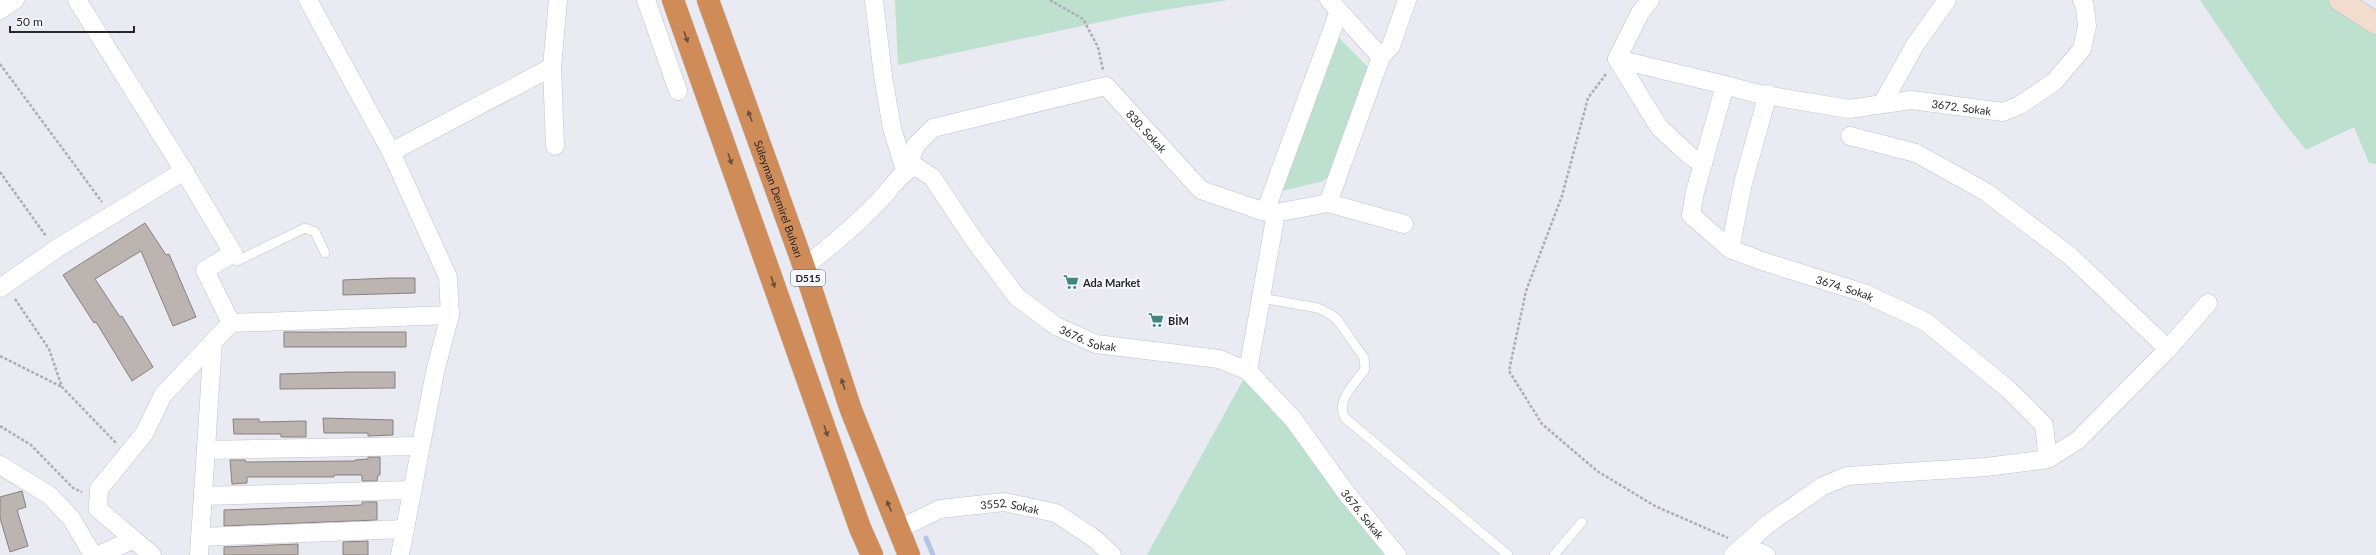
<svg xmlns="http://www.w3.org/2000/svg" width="2376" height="555" viewBox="0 0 2376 555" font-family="Lato,sans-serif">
  <rect width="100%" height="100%" fill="#e9eaf2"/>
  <!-- green -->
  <path fill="#bde1ce" d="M895 0H1228L1138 14 898 65Z
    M2200 0H2340L2376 23V164L2369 163 2354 127 2306 150 2276 112Z
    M1337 36 1369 68 1332 174 1323 181 1279 192Z
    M1248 371 1397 555H1147Z"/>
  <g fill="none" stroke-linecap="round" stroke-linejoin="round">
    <!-- stream -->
    <path stroke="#b3c4e8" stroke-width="5" d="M926 538 933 555"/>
  </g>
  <!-- building -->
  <path fill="#bbb4b1" stroke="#88817e" d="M145 223 166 255 169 254 196 317 173 326 141 251 95 279 120 317 122 316 153 367 132 381 96 322 94 323 63 275Z
    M390 278H415V293L343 295V280Z
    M284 332H406V347H284Z
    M348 372H395V388L280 389V374Z
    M323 418 393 420V435L368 436V433H324Z
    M233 419H259V422L306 421V437H281V434H234Z
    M368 457H380V475H378L377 481H362V475H334V477H247V483L232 484 230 460H245L246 462 355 461V460L368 459Z
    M22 491 26 507 17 510 28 546 10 552 0 518V497Z
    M362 502H377V520L224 526V510L362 505Z
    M368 541V555H343V542Z
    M298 544V555H224V547Z"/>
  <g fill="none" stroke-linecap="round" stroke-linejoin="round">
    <defs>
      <path id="lane" d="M233 253 237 261 305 228 315 232 325 253
        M1261 298 1318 308 1332 315 1339 322 1364 358 1365 369C1355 384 1335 400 1345 418L1508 555
        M1554 555 1582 522"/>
      <g id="street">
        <path d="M77 0 184 171 233 253 205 270 231 323 163 395 144 434 99 489 98 509 152 555"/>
        <path d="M308 0 391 152 448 277 450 315 435 372 400 555"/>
        <path d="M646 0 678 91"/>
        <path d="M874 0 883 76 892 128 905 171"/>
        <path d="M1329 0 1381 57"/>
        <path d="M1650 0 1640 13 1617 59 1659 127 1689 155 1703 164"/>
        <path d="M0 10 15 0"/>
        <path d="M1617 59 1725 85 1695 192 1691 215 1730 249"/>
        <path id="s1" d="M1725 85 1754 93 1849 109 1911 100 2003 112 2020 105 2054 82 2082 49 2087 26 2085 7 2082 0"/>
        <path id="s2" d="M1768 94 1743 183 1730 249 1762 261 1864 293 1926 322 2008 389 2044 425 2048 459"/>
        <path d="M1882 104 1915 45 1947 0"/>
        <path d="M1850 136 1916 153 1986 192 2070 256 2168 349"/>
        <path d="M555 146 552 67 558 0"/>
        <path d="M391 152 552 67"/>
        <path id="s3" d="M905 171 916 145 933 128 1106 86 1201 190 1265 212 1276 213 1328 203 1404 224"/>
        <path d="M1328 203 1381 57 1391 46 1407 0"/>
        <path d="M1265 212 1339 11"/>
        <path id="s4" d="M804 267C830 247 855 226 878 202 891 189 899 174 915 166L932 177 972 237 1017 297 1056 326 1096 344 1219 359 1248 371 1293 419 1347 494 1397 555"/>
        <path d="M0 288 56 249 184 171"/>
        <path d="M231 323 450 315"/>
        <path d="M1248 371 1276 213"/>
        <path d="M206 450 421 446"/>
        <path d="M0 465 49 495 71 518 93 555"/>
        <path d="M203 496 413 490"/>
        <path id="s5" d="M899 529 940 509 1004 502 1056 513 1095 539 1112 555"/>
        <path d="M200 537 405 529"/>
        <path d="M1744 546 1766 555"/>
        <path d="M99 555 132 540"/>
        <path d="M199 555 213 341"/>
        <path d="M1733 555 1768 524 1823 486 1847 476 1986 467 2048 459 2078 440 2168 349 2208 303"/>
      </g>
      <path id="secondary" d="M2340 0 2376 23"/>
      <g id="highway">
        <path d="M673 0 860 528 872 555"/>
        <path id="s6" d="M708 0 804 267 851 410 909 555"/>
      </g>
    </defs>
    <!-- lane casing -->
    <use href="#lane" stroke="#c1c3ca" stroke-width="10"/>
    <!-- street casing -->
    <use href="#street" stroke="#c1c3ca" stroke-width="19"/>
    <!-- secondary casing -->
    <use href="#secondary" stroke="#c1c3ca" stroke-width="23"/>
    <!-- highway casing -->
    <use href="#highway" stroke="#c7c7c7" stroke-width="23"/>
    <!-- path -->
    <path stroke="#acadb3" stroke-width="2.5" stroke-dasharray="3 2" stroke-linecap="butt" d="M1050 0 1083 19 1098 47 1103 70
      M0 64 102 202
      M1606 74 1588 98 1562 196 1526 291 1509 371 1542 424 1597 471 1655 506 1728 538
      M0 172 46 236
      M15 299 49 349 62 387 116 443
      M0 356 62 387
      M0 426 31 445 73 488 82 492"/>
    <!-- lane -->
    <use href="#lane" stroke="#fff" stroke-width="9"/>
    <!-- street -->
    <use href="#street" stroke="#fff" stroke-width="18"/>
    <!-- secondary -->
    <use href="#secondary" stroke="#f1dccd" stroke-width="22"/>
    <!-- highway -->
    <use href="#highway" stroke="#cf8c59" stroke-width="22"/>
  </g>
  <!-- one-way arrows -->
  <defs><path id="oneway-solid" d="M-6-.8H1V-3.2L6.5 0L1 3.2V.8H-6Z"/></defs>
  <g fill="#6a4f3c">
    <use href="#oneway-solid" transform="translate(686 37) rotate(71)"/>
    <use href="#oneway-solid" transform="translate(750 116) rotate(-110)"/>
    <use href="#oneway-solid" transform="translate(730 159) rotate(71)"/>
    <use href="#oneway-solid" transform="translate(773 282) rotate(71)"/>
    <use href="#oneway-solid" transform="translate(843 384) rotate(-108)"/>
    <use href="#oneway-solid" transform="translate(826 431) rotate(71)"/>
    <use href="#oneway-solid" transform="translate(889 506) rotate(-112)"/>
  </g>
  <!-- icons -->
  <defs>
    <symbol id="supermarket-bare" viewBox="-9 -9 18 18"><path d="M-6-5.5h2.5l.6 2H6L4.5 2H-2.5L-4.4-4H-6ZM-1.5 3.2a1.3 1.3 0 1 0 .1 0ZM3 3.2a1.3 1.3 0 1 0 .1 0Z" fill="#40867f" stroke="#f6f8ff" stroke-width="2.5" paint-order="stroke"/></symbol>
  </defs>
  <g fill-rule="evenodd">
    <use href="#supermarket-bare" x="1060" y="271" width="22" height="22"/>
    <use href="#supermarket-bare" x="1145" y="309" width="22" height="22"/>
  </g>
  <g text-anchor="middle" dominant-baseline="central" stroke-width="4" stroke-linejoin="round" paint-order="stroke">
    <!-- shield labels -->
    <rect fill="#f6f8ff" stroke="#646569" stroke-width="1" x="791" y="270" width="34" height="16" rx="3"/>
    <g font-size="10" font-weight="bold" fill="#262629">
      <text x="808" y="278">D515</text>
    </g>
    <!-- street labels -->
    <g font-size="11" fill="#262629" stroke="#f6f8ff">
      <text stroke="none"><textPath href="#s1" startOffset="240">3672. Sokak</textPath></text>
      <text stroke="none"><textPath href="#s3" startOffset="291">830. Sokak</textPath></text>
      <text stroke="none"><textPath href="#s6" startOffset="211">Süleyman Demirel Bulvarı</textPath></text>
      <text stroke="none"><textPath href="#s2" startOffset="281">3674. Sokak</textPath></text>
      <text stroke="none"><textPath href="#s4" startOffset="401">3676. Sokak</textPath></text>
      <text stroke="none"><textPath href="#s5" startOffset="116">3552. Sokak</textPath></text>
      <text stroke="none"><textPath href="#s4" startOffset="749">3676. Sokak</textPath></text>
    </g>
    <!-- poi labels -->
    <g font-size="11" font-weight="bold" fill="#262629" stroke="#f6f8ff" text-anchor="start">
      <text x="1083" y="282">Ada Market</text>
      <text x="1168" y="320">BİM</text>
    </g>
  </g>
  <!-- scale -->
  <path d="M10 26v6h124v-6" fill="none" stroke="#262629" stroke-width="2"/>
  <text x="16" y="26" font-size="12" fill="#262629" stroke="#f6f8ff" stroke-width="3" paint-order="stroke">50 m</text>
</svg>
